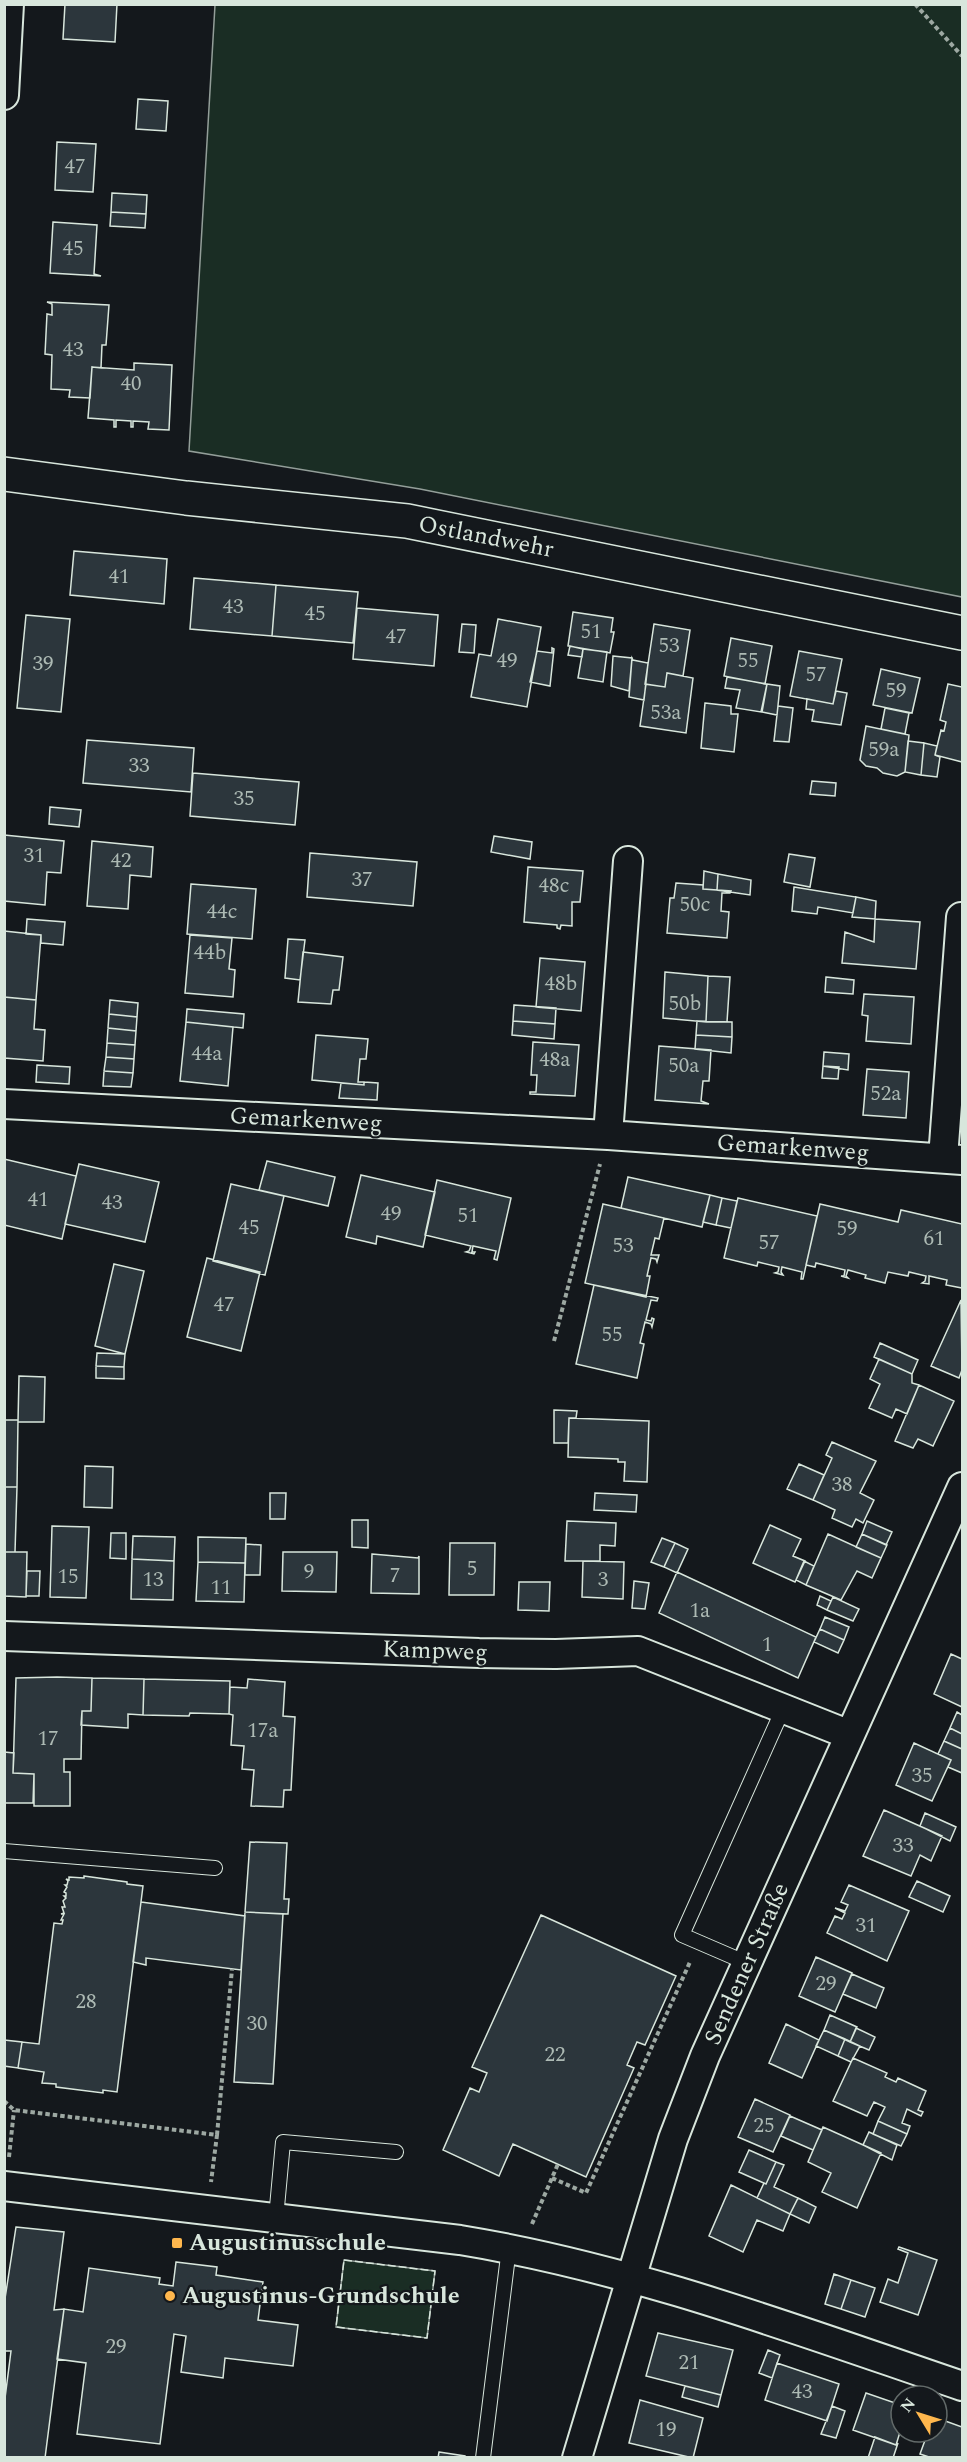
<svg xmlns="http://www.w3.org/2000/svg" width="967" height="2462" viewBox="0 0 967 2462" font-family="Spectral,serif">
  <rect width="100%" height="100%" fill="#14181c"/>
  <!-- green -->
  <path fill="#1a2d24" stroke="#939e99" stroke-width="1.5" d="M215 5H962V597L420 489 189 451Z
    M344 2260 435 2271 427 2338 336 2327Z"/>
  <!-- building -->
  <path fill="#2c363c" stroke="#d8e6dc" stroke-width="1.5" d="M65 4H117L115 42 63 39Z
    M138 99 168 101 166 131 136 129Z
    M57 142 96 144 93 192 55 190Z
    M112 193 147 195 146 214 111 212Z
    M111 212 146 214 145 228 110 226Z
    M53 222 97 225 94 274 101 276 50 273Z
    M47 302 109 305 106 345H102L101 368 92 367 90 398 69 397 70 390 51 389 52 355 45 354 47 314 52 315V304Z
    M134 363 172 365 169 430 148 429 149 422 133 421V427H131V421L116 420V427H114V420L88 418 92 367 134 370Z
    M74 551 167 559 164 604 70 595Z
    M194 578 276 585 272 636 190 629Z
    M276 585 358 592 353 643 272 636Z
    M357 608 438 615 434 666 353 659Z
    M573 612 613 618 611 632H614L610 653 568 646Z
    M26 615 70 619 61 712 17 708Z
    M498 619 541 627 527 707 471 697 479 654 491 656Z
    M462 624 476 625 474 653 459 652Z
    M654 624 690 630 683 676 667 673 665 687 645 684Z
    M731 638 772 646 765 684 724 676Z
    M570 646 583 649 582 657 568 655Z
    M552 648 554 649 550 686 530 682 537 651 552 653Z
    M583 649 607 652 603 682 578 678Z
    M799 651 842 659 833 704 790 696Z
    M613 656 632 658 629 691 611 686Z
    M632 658 633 660 648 663 644 700 629 697Z
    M881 669 920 678 912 713 873 705Z
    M667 673 693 678 686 733 640 726 646 684 665 687Z
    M727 677 767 684 761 712 736 708 740 690 725 688Z
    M767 684 780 686 777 715 762 712Z
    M948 684 962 687V762L935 755 941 730 944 731 946 722 940 720Z
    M836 691 847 693 841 725 812 721 814 710 806 709 807 699 833 704Z
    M705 703 731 706V714H738L734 752 701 748Z
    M778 706 793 708 789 742 774 741Z
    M885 708 909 713 905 734 881 729Z
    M866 726 909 735 905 772 897 776 883 773 877 768 866 766 860 760Z
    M87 740 194 748 191 792 83 783Z
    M908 741 924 743 921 775 905 772Z
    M924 743 937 746 935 755 940 757 937 777 921 775Z
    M193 773 299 782 295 825 190 816Z
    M812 781 836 783 835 796 810 794Z
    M50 807 81 810 79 827 49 824Z
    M4 835 64 841 61 873 47 872 45 905 4 901Z
    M494 836 532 842 530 859 491 852Z
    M92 841 153 847 151 877 130 875 128 909 87 906Z
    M310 853 417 862 413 906 307 897Z
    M789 854 815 858 810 887 784 882Z
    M528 867 583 871 580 902H572V926L561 925 560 929 557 928V925L524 922Z
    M704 871 718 874 717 890 703 889Z
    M718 874 751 880 750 895 717 890Z
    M676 883 703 885V889L731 891 730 893H722L721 911 729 912 727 938 667 933 670 898H674Z
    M191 884 256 889 252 939 187 934Z
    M794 887 856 897 853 913 818 907 817 914 792 911Z
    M856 897 876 901 875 919 852 917Z
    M27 919 65 922 63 945 41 943V935L26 934Z
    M875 919 920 922 916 969 842 963 845 932 874 942Z
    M4 931 41 935 36 1000 4 997Z
    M190 935 232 938 229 969 235 970 233 997 185 993Z
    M288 939 305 940 300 980 285 978Z
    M303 952 343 957 339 990H333L331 1004 298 1002Z
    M540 958 585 962 581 1011 536 1007Z
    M665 972 708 976 706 1022 663 1018Z
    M708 976 730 977 727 1022H706Z
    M826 977 854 980 853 994 825 992Z
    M864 994 914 997 911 1044 866 1041 868 1016 862 1015Z
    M4 997 36 1000 34 1029 45 1030 43 1061 4 1058Z
    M110 1000 138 1003 137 1017 109 1014Z
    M514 1005 556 1008 555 1024 513 1021Z
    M187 1009 244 1014 243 1028 186 1022Z
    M109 1014 137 1017 136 1031 108 1028Z
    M513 1021 555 1024 554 1039 512 1035Z
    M697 1021 732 1022V1037L696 1035Z
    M186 1022 233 1027 228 1086 180 1081Z
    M108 1028 136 1031 135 1045 107 1043Z
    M316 1035 368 1039 366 1059H360L358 1082H364V1085L312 1080Z
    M696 1035 732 1037 731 1053 695 1049Z
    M533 1042 579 1045 575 1096 530 1094V1092H536L537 1075H531Z
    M107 1043 135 1045 134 1059 106 1057Z
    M659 1046 711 1050 709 1081H703L701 1101 709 1104 655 1100Z
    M824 1052 849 1054 848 1070 823 1066Z
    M106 1057 134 1059 133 1073 104 1071Z
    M37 1065 70 1067 69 1084 36 1082Z
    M823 1066 839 1067 838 1079 822 1078Z
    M867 1069 909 1072 906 1118 863 1115Z
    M104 1071 133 1073 131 1087 103 1086Z
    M364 1082 378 1083 377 1100 339 1098 341 1083 364 1085Z
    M4 1159 76 1176 62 1239 4 1225Z
    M267 1161 335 1177 328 1206 259 1190Z
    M79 1164 159 1182 145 1242 65 1224Z
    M361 1175 435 1192 423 1247 377 1236 376 1244 346 1237Z
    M628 1177 710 1195 702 1227 621 1208Z
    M437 1180 511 1198 497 1260 494 1259 496 1251 473 1246 472 1252H475L474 1254 466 1252 469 1251 471 1246 425 1235Z
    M231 1184 284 1196 265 1275 213 1261Z
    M710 1195 722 1198 716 1225 703 1222Z
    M722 1198 737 1201 731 1228 716 1225Z
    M738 1198 817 1216 803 1279H801L802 1272 782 1267 781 1272 783 1275 775 1273 778 1272 779 1267 758 1262 757 1266 724 1258Z
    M603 1204 664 1218 659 1239 655 1238 651 1255H659L657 1262 656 1259 651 1258 647 1276H650L646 1297 585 1283Z
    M820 1204 898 1222 901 1210 962 1224V1288L946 1285 947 1280 929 1276V1284L922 1283 925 1281 926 1276 909 1272 908 1276 888 1272 885 1283 865 1278 866 1275 848 1270 846 1276 848 1278 841 1276H844L845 1270 816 1263 815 1267 806 1265Z
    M207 1258 260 1272 241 1351 187 1337Z
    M114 1264 144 1271 125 1354 95 1346Z
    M594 1285 658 1298 657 1301 651 1300 646 1320 651 1321 652 1318 654 1319 652 1327 651 1324 645 1322 640 1343 644 1344 637 1378 576 1364Z
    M961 1300 962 1370 959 1378 931 1366Z
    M880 1343 918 1360 912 1374 874 1357Z
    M97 1353 125 1354 124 1367 96 1366Z
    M879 1359 912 1374V1383L919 1385 907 1414 896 1409 892 1418 869 1408 880 1384 870 1379Z
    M96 1366 124 1367V1379L96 1378Z
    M19 1376 45 1377 44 1422H18Z
    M919 1385 954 1401 933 1446 918 1439 913 1448 895 1441Z
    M554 1410 577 1411 576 1418H569L568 1443H554Z
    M569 1418 649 1421 647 1482 624 1481 625 1462H618V1459L568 1457Z
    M4 1420H18L17 1487H4Z
    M832 1442 876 1461 860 1493 874 1500 863 1523 856 1519 852 1527 832 1518 835 1510 813 1500 832 1458 826 1455Z
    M799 1464 824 1475 813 1500 787 1489Z
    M85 1466 113 1467 112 1508 84 1507Z
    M4 1487H17L15 1552H4Z
    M270 1493H286L285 1519H270Z
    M595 1493 637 1495 636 1512 594 1510Z
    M352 1520H368V1548L352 1547Z
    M567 1521 616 1523 615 1546 600 1545V1561H565Z
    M867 1521 892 1532 886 1545 862 1534Z
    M770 1525 801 1539 793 1556 805 1561 795 1582 753 1563Z
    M52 1526 89 1527 86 1598 50 1597Z
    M111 1533H126V1559L110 1558Z
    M828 1534 881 1558 872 1578 857 1571 841 1600 806 1585Z
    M862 1534 887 1545 881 1558 856 1547Z
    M133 1536 175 1537 174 1561 132 1559Z
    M198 1537 246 1538 245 1563 198 1562Z
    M662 1538 675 1543 664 1567 651 1562Z
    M450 1543H495L494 1595H449Z
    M675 1543 688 1549 677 1573 664 1567Z
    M246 1544 261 1545 260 1575H245Z
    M4 1552H27L26 1597 4 1596Z
    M283 1552H337L336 1592 282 1591Z
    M372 1554 418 1558 419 1556V1594L371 1593Z
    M132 1559 174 1561 173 1600 131 1599Z
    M583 1561 624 1562 623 1599 582 1597Z
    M804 1561 814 1566 806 1585 796 1580Z
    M198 1562 245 1563 244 1602 196 1601Z
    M27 1571H40L39 1596H26Z
    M677 1572 816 1637 798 1678 659 1613Z
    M634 1581 649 1583 645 1609 632 1608Z
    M519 1582H550L549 1611 518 1610Z
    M820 1596 831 1601 827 1610 817 1605Z
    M833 1597 859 1609 853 1621 827 1610Z
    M825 1617 849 1627 844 1640 820 1629Z
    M820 1629 844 1640 838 1653 814 1642Z
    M951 1654 962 1659V1707L934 1694Z
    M57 1677 92 1678 91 1711H82L81 1759H64V1772H70V1806H34V1774L13 1773 16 1678Z
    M92 1678 144 1679 143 1715 128 1714V1728L81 1725 82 1711H91Z
    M144 1679 230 1681 229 1714 190 1713 189 1716 143 1715Z
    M248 1679 285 1682 283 1716 295 1717 291 1790H284L283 1807 251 1806 254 1770 242 1769 244 1746 231 1745 233 1715 229 1714 230 1687 247 1688Z
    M957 1712 962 1715V1734L950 1728Z
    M950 1728 962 1734V1749L944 1741Z
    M944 1741 962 1749V1773L948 1767 951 1760 938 1754Z
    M914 1743 951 1760 932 1801 896 1785Z
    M4 1752 14 1753 13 1773 34 1774 33 1803H4Z
    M884 1810 942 1836 931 1861 920 1855 911 1876 863 1856Z
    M925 1813 956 1827 950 1841 920 1826Z
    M250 1842 287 1843 284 1899H289L288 1914 245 1912Z
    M84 1876 127 1882V1884L143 1886 117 2092 103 2090V2093L56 2087V2084L42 2083 44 2072 18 2068 22 2042 39 2044 54 1923 62 1924 63 1920H61L64 1914H61L64 1913 62 1907H65L63 1901 66 1898 64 1896H66V1893L64 1892 67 1887 65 1885H67L68 1881 66 1879 69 1880V1877L84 1878Z
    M917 1881 950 1896 943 1912 909 1897Z
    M849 1885 909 1911 887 1961 827 1933 835 1916 842 1919 845 1913 835 1908 845 1911 848 1905 841 1902Z
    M141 1902 245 1916 241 1970 146 1958V1965L133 1962Z
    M245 1912 283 1914 273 2084 234 2082Z
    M541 1915 676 1976 645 2045 637 2042 627 2065 634 2068 586 2177 513 2144 499 2176 443 2150 470 2088 479 2092 487 2073 472 2067Z
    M816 1957 852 1973 835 2012 799 1996Z
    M852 1974 884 1988 876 2008 843 1994Z
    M830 2015 857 2027 850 2042 824 2030Z
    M786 2024 819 2040 802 2078 769 2063Z
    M856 2028 875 2037 869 2050 850 2042Z
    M824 2030 845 2039 838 2056 816 2046Z
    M845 2039 860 2046 851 2062 838 2056Z
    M4 2040 22 2042 18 2068 4 2066Z
    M853 2058 887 2073 885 2077 896 2082 898 2078 926 2091 918 2110 923 2112 921 2116 907 2109 902 2123 910 2126 907 2134 878 2121 885 2107 874 2102 867 2116 833 2101Z
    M755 2099 790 2115 773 2152 738 2137Z
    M790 2116 822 2130 813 2150 781 2136Z
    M878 2121 907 2134 901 2146 873 2134Z
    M823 2127 881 2153 857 2208 822 2192 831 2173 808 2162Z
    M869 2132 897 2145 892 2160 863 2145Z
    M749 2150 776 2162 766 2184 739 2172Z
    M776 2162 784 2165 774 2187 798 2198 790 2214 757 2198 764 2183 766 2184Z
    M731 2185 790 2214 783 2231 757 2220 743 2252 709 2236Z
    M798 2198 816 2207 809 2223 790 2214Z
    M16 2227 64 2232 54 2310 64 2309 45 2458H4V2406L11 2351H4V2305Z
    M899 2247 937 2260 918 2315 880 2302 888 2279 898 2283 908 2253 898 2249Z
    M176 2262 217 2267 216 2275 263 2282 258 2320 298 2325 293 2366 225 2358 223 2378 181 2372 186 2336 174 2334 160 2444 77 2434 86 2363 57 2359 64 2309 83 2312 89 2268 160 2278 159 2284 173 2286Z
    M834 2274 851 2280 841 2309 825 2304Z
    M851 2280 875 2288 865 2317 841 2309Z
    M658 2333 733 2350 721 2395 646 2376Z
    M768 2350 780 2355 772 2378 759 2373Z
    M777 2363 839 2384 827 2421 765 2400Z
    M685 2386 721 2395 718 2407 682 2397Z
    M866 2393 901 2405V2429L896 2445 853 2430Z
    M640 2400 703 2418 693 2458 629 2443Z
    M832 2406 845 2411 836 2438 821 2434Z
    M937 2418 962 2427V2458H932L920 2454 928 2432H937Z
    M875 2437 896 2445 898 2443 893 2458H868Z
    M439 2452 465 2456V2458H438Z"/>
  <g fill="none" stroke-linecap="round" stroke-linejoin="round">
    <defs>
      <path id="lane" d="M4 1851 215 1868
        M747 1963 682 1935 783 1709
        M276 2218 283 2142 396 2152
        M483 2458 509 2248"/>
      <path id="street" d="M4 95 9 4
        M4 1104 608 1135 962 1160
        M608 1135 628 861
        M943 1158 961 917
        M4 1636 479 1653 556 1654 638 1651 850 1735
        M4 2186 460 2240C632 2268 797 2330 962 2386
        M577 2458 673 2139 705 2056 962 1487"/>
      <path id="secondary" d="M4 474 186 498 407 521 962 633"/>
    </defs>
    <!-- lane casing -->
    <use href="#lane" stroke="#d8e6dc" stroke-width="16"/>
    <!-- street casing -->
    <use href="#street" stroke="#d8e6dc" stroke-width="32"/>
    <!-- secondary casing -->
    <use href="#secondary" stroke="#d8e6dc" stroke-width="36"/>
    <!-- path -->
    <path stroke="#9da8a2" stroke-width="4" stroke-dasharray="4.5 3" stroke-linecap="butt" d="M915 4 962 56
      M554 1341 600 1164
      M4 2101 14 2110 217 2135 211 2182
      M217 2135 232 1969
      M9 2157 14 2110
      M552 2178 586 2193 690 1962
      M532 2224 558 2164"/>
    <!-- lane -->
    <use href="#lane" stroke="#14181c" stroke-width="14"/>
    <!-- street -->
    <use href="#street" stroke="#14181c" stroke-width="28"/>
    <!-- secondary -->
    <use href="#secondary" stroke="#14181c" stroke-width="33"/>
    <!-- fence -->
    <path stroke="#d8e6dc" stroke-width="1.5" stroke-dasharray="8 3" stroke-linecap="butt" d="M344 2260 435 2271 427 2338 336 2327Z"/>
  </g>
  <!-- markers -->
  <g fill="#ffb74d" stroke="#14181c" stroke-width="2">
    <rect x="171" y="2237" width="12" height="12" rx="3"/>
    <circle cx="170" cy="2296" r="6"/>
  </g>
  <g text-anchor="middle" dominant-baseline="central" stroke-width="4.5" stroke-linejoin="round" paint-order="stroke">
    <!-- number labels -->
    <g font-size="21" fill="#adbab4">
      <text x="75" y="167">47</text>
      <text x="73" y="249">45</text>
      <text x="73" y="350">43</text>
      <text x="131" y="384">40</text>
      <text x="119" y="577">41</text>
      <text x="233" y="607">43</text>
      <text x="315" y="614">45</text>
      <text x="591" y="632">51</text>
      <text x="396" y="637">47</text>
      <text x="669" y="646">53</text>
      <text x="507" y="661">49</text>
      <text x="748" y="661">55</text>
      <text x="43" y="664">39</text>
      <text x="816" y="675">57</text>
      <text x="896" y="691">59</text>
      <text x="666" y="713">53a</text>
      <text x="884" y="750">59a</text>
      <text x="139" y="766">33</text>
      <text x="244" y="799">35</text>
      <text x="34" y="856">31</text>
      <text x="121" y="861">42</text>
      <text x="362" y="880">37</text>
      <text x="554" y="886">48c</text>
      <text x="695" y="905">50c</text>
      <text x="222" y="912">44c</text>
      <text x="210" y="953">44b</text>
      <text x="561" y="984">48b</text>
      <text x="685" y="1004">50b</text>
      <text x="207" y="1054">44a</text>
      <text x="555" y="1060">48a</text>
      <text x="684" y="1066">50a</text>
      <text x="886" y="1094">52a</text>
      <text x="38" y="1200">41</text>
      <text x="112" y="1203">43</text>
      <text x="391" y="1214">49</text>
      <text x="468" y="1216">51</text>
      <text x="249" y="1228">45</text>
      <text x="847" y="1229">59</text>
      <text x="934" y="1239">61</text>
      <text x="769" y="1243">57</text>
      <text x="623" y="1246">53</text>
      <text x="224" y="1305">47</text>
      <text x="612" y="1335">55</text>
      <text x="842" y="1485">38</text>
      <text x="472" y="1569">5</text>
      <text x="309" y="1572">9</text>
      <text x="395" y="1576">7</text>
      <text x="68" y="1577">15</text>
      <text x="153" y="1580">13</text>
      <text x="603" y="1580">3</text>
      <text x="221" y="1588">11</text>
      <text x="700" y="1611">1a</text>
      <text x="767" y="1645">1</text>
      <text x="263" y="1731">17a</text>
      <text x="48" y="1739">17</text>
      <text x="922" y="1776">35</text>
      <text x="903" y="1846">33</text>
      <text x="866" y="1926">31</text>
      <text x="826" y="1984">29</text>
      <text x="86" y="2002">28</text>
      <text x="257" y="2024">30</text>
      <text x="555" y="2055">22</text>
      <text x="764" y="2126">25</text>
      <text x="116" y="2347">29</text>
      <text x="689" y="2363">21</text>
      <text x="802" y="2392">43</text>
      <text x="666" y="2430">19</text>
    </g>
    <!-- street labels -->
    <g font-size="24" fill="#d8e6dc" stroke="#14181c">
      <text transform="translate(486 537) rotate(11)">Ostlandwehr</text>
      <text transform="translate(306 1120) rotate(3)">Gemarkenweg</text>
      <text transform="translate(793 1148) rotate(4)">Gemarkenweg</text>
      <text transform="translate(435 1651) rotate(2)">Kampweg</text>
      <text transform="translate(747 1964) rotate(-66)">Sendener Straße</text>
    </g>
    <!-- poi labels -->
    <g font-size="24" font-weight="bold" fill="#d8e6dc" stroke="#14181c" text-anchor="start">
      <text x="189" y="2243">Augustinusschule</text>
      <text x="182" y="2296">Augustinus-Grundschule</text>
    </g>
  </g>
  <!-- border -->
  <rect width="967" height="2462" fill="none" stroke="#d8e6dc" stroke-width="12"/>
  <!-- north arrow -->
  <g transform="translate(919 2414) rotate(308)"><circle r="28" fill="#14181c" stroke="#626a69" stroke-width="1.5"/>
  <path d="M0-4.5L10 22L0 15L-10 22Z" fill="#ffb74d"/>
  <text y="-9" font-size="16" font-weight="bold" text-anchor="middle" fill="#d8e6dc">N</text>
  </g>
</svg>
